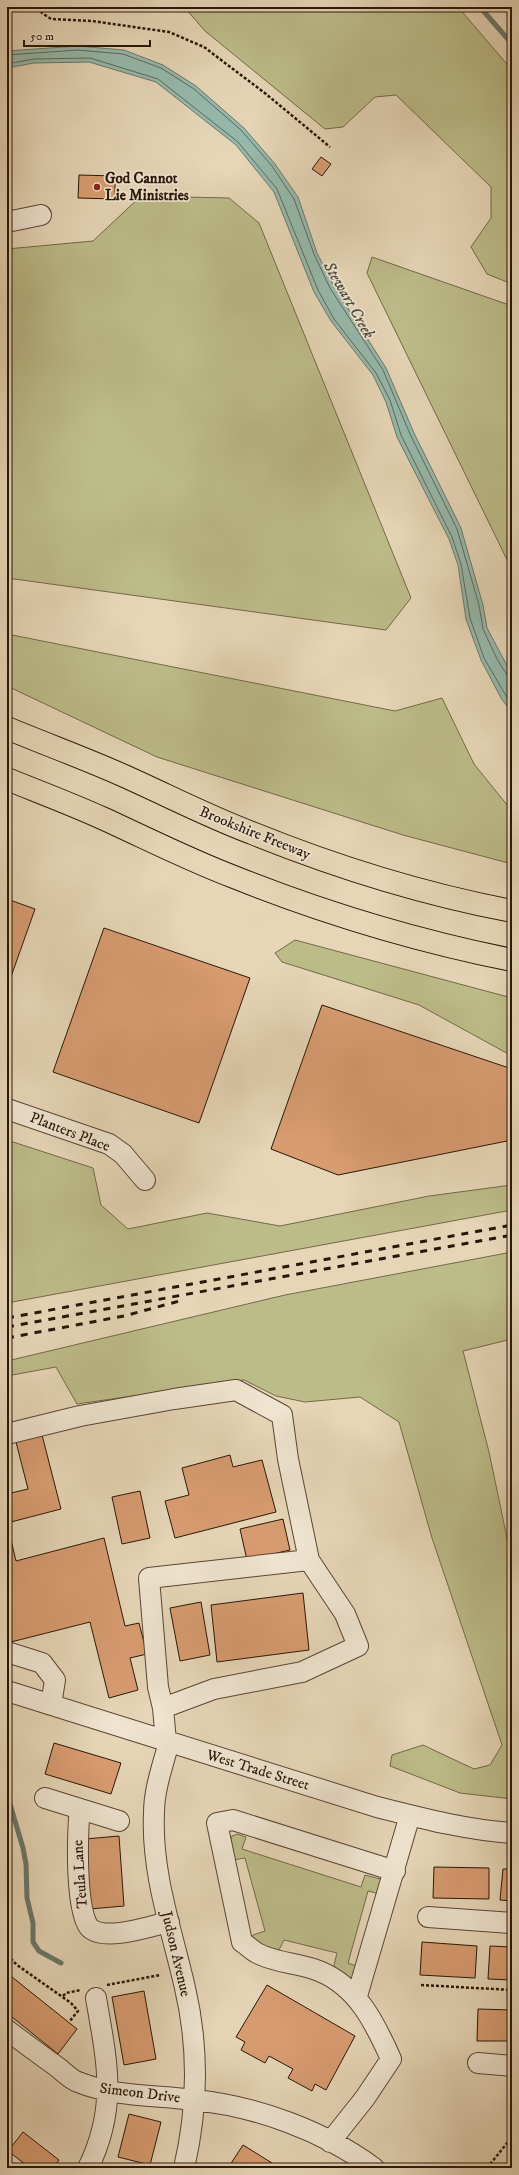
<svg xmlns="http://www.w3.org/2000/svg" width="519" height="2175" viewBox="0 0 519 2175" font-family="'IM FELL DW Pica',serif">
  <rect width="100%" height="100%" fill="#e6d6b7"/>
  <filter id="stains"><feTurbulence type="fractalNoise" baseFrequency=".005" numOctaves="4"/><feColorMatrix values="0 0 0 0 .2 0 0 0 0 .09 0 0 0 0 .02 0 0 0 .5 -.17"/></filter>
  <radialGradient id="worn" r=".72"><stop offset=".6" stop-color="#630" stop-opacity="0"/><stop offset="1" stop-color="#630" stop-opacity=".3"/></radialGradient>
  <!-- green -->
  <path fill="#bcbc89" stroke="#736949" d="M184 7H458L512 70V284L487 274 471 247 491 218V187L396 95 375 97 343 127 325 129 205 31Z
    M141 196 229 198 259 223 411 598 386 630 7 578V249L93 241Z
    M372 257 512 306V570L367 273Z
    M7 634 395 711 442 698 474 764 512 811V864L403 835 157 757 7 686Z
    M295 940 512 998V1056L419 1005 282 962 275 953Z
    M7 1140 93 1168 101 1205 128 1229 207 1213 280 1226 429 1196 512 1185V1210L7 1303Z
    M512 1252V1339L463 1351 489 1452 512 1562V1799L460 1793 390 1766 392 1755 423 1745 474 1769 490 1765 502 1745 432 1538 399 1422 360 1397 305 1402 276 1396 244 1380 77 1404 56 1367 7 1376V1361L285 1295Z
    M237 1834 246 1837 242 1849 361 1887 365 1875 384 1880 380 1894 368 1891 348 1963 359 1967 356 1977 350 1978 333 1969 337 1953 284 1940 279 1950 256 1945 251 1939 253 1935 265 1931 245 1858 233 1860 230 1841 232 1836Z"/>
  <!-- water -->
  <path fill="#96b9ac" stroke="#6b786b" d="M78 46 124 50 163 65 196 86 244 128 275 164 298 197 317 253 334 286 386 368 414 433 461 528 483 605 487 628 512 675V713L501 698 481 660 466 619 458 565 449 539 397 437 386 402 373 375 331 321 314 292 274 192 236 145 156 82 89 62 34 63 7 68V51Z"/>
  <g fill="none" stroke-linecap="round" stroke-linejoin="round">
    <!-- shore -->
    <path stroke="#60685a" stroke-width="1" d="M7 55 78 50 123 54 161 68 194 89 241 130 272 166 294 199 314 254 330 288 383 370 410 434 457 529 479 605 483 629 497 659 507 675 512 677
      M7 64 34 59 90 58 158 79 238 142 277 189 318 290 334 319 376 373 390 400 401 435 452 537 461 564 470 618 484 658 512 706"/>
    <!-- stream -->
    <path stroke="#6b786b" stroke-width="5" d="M480 7 512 44
      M7 1794 23 1848 26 1864 27 1898 33 1923V1942L39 1951 61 1963"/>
  </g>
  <!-- building -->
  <path fill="#d89c71" stroke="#2a1609" d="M321 157 331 164 322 176 312 169Z
    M79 175 115 176V199L78 198Z
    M7 899 35 909 7 988Z
    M104 928 250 978 199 1123 53 1072Z
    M322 1005 512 1069V1140L338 1175 271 1149Z
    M42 1435 61 1509 7 1523V1494L28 1489 16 1442Z
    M230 1455 233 1467 262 1460 276 1512 175 1538 165 1501 189 1495 182 1468Z
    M140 1491 150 1538 122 1544 112 1497Z
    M283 1519 290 1550 247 1560 240 1529Z
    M7 1523 16 1561 104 1538 125 1626 139 1623 147 1654 130 1658 138 1690 109 1698 90 1622 7 1643Z
    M303 1593 309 1650 217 1662 211 1605Z
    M201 1602 210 1655 180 1661 170 1608Z
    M54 1743 121 1763 111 1794 45 1774Z
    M119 1836 124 1906 90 1909 85 1839Z
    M434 1867 489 1868V1899L433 1898Z
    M503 1869H512V1901L500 1900Z
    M422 1942 477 1946 475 1978 420 1975Z
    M490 1946 512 1947V1980L488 1979Z
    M7 1973 77 2029 58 2054 7 2013Z
    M267 1985 355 2036 326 2090 315 2084 312 2091 288 2078 293 2069 269 2056 265 2063 241 2050 245 2042 236 2037Z
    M144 1991 156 2059 124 2065 112 1997Z
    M478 2009 512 2010V2041H477Z
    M129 2114 161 2122 150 2165 118 2157Z
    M23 2132 59 2160 53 2168H30L8 2151Z
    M243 2145 280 2168H228Z"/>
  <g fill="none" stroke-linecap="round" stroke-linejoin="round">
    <defs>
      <path id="minor" d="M7 222 41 215
        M7 1109 109 1144 123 1154 145 1180
        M7 1434 80 1416 174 1399 236 1390 282 1415 288 1459 309 1560 345 1614 358 1646 302 1672 214 1689 163 1708 166 1741
        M7 1652 42 1663 55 1680 51 1705
        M7 1691 377 1807C421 1818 466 1830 512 1833
        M163 1708 158 1687 149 1578 309 1560
        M169 1742C163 1765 154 1789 154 1813 151 1872 172 1931 185 1988 199 2048 198 2108 184 2168
        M45 1798 119 1821
        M80 1809C77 1830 75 1918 91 1929 108 1941 150 1926 169 1922
        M428 1917 512 1923
        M357 1996 410 1815
        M7 2030C23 2042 39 2054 56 2066 63 2071 70 2079 78 2082 115 2097 155 2095 194 2100 256 2106 324 2131 374 2168
        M478 2063 512 2066
        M330 2142 365 2098 391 2059C375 2023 357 1986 319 1971 299 1963 275 1963 257 1953 251 1950 247 1945 242 1942L217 1823 233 1820 395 1871
        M88 2168C118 2107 107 2062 96 1998"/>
      <path id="highway" d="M7 728C45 744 84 758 122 775 165 794 207 816 252 833 336 867 423 894 512 911
        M7 779C39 792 71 804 102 818 146 838 189 860 234 877 324 913 417 941 512 960"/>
    </defs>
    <!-- minor casing -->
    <use href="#minor" stroke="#594634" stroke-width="22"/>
    <!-- highway casing -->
    <use href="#highway" stroke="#2a1609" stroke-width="24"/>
    <!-- path -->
    <path stroke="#2a1609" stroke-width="2.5" stroke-dasharray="3 2" stroke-linecap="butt" d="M38 7 42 13 51 19 92 21 169 32 204 47 266 94 330 147
      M7 1955 17 1965 71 2003 78 2011 69 2022
      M107 1985 160 1975
      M421 1985 512 1990
      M63 1996 66 1993 81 1990
      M487 2168 512 2137"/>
    <!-- minor -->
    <use href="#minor" stroke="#efe4d0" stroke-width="20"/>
    <!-- highway -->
    <use href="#highway" stroke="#e6d6b7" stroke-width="22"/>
    <!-- rail -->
    <path stroke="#2a1609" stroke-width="3" stroke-dasharray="7 7" stroke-linecap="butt" d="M7 1318 512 1225
      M7 1327 512 1235
      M7 1338 124 1316 183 1300"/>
  </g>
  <!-- markers -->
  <circle fill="#8f2418" stroke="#efe4d0" stroke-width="1.5" cx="97" cy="187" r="4"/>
  <g text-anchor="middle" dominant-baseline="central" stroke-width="3.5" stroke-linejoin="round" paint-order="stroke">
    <!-- poi labels -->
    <g font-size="15" font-weight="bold" fill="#2a1609" stroke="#efe4d0" text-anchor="start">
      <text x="105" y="178">God Cannot<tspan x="105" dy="17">Lie Ministries</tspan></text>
    </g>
    <!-- street labels -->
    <g font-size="15" fill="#2a1609" stroke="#efe4d0">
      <text transform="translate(255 833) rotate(22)">Brookshire Freeway</text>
      <text transform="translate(70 1132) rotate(21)">Planters Place</text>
      <text transform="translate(258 1770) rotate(17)">West Trade Street</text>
      <text transform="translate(80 1874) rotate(-94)">Teula Lane</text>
      <text transform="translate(176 1954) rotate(77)">Judson Avenue</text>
      <text transform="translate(140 2093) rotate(7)">Simeon Drive</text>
    </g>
    <!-- water labels -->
    <g font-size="16" font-style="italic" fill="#504f42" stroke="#efe4d0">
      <text transform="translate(349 300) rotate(60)">Stewart Creek</text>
    </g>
  </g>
  <!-- margin -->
  <rect width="519" height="2175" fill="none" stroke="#e6d6b7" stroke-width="24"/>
  <rect x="8" y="8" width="503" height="2159" fill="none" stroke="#2a1609" stroke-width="2"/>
  <rect x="12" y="12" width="495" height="2151" fill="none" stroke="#2a1609"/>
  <!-- scale -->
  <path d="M24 40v6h126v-6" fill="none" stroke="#2a1609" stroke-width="2"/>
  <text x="30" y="40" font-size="12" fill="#2a1609" stroke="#efe4d0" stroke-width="3" paint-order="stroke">50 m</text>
  <rect width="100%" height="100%" filter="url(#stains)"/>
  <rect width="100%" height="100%" fill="url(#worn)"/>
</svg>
